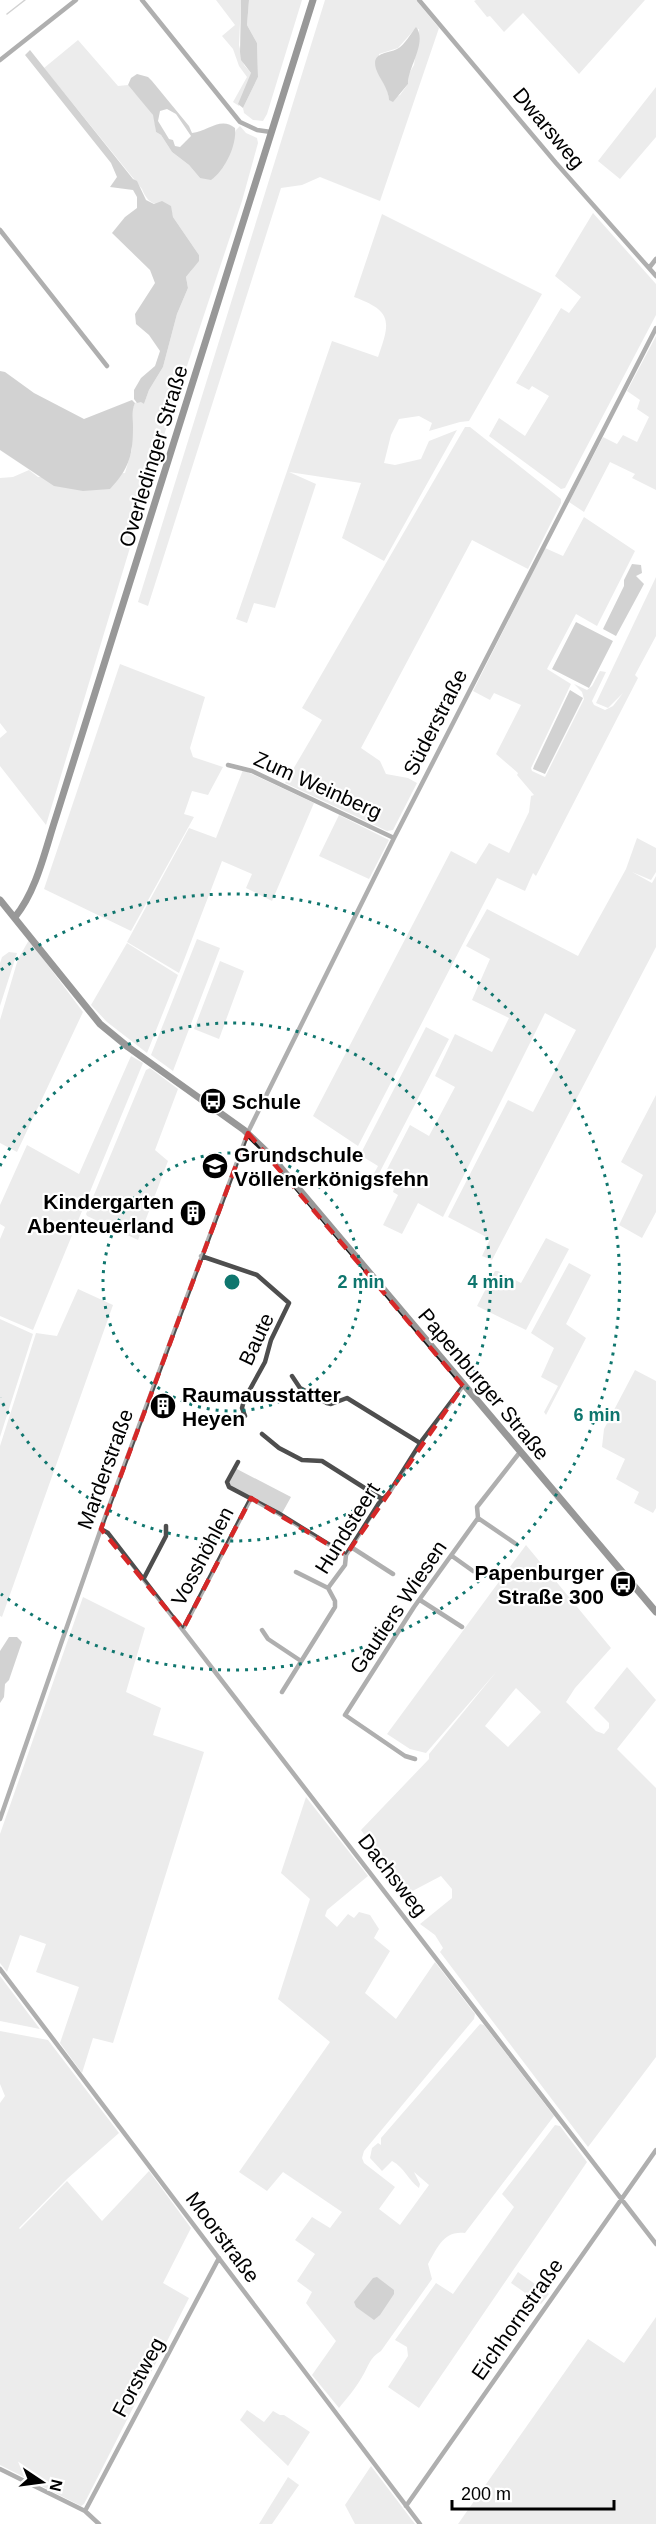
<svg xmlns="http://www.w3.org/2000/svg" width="656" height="2524" viewBox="0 0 656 2524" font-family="Arial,sans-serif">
  <rect width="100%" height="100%" fill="#fff"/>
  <!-- green -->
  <path fill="#d5d5d5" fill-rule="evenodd" d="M216 0H241L239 45 244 65 251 73V77L239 106 233 102 247 77 239 66 233 49 222 36 235 25Z
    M249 0H302L267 114 263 121 253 120 244 113 243 108 258 77 257 43 247 25Z
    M325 0H416L439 28 380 201 320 177 302 185 281 188 148 606 138 602ZM419 29 414 65 407 77 408 84 400 95 389 100 387 89 379 75V54L398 48 414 30Z
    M476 0H645L579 74 523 13 504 32 490 16 487 17 474 1Z
    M78 40 118 86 128 85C134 93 152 109 154 117 155 121 155 127 156 132L161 135 172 152 189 165 200 178 224 166 236 130 240 126 246 133 257 138 258 143 242 201 165 432 46 825 0 766V738L7 732 0 723V478L13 477 29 470 38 477 125 473 132 449V410L135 403 141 401 144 404 149 390 163 367 177 314 188 288 186 277 191 271 199 255 173 217 170 206C155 205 148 204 142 189L44 68Z
    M656 87V137L620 179 598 161Z
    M593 213 656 284V315L565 488 561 489 489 436 499 418 525 436 549 396 532 386 529 390 516 383 561 308 569 313 581 297 555 276Z
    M382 214 542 294 469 421 460 422 429 431 432 423 419 416 399 419 391 435 384 463 395 465 421 459 429 441 457 430 384 561 342 538 361 483 289 472 316 484 275 608 254 603 247 623 236 619 332 341 378 357C391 321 392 311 354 297Z
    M656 336V490L632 478 635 474 610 462 584 512 569 502 603 437 617 444 623 435 637 442 649 417 637 409 640 400 627 391Z
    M465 427H470L561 499V503L528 569 472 540 361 748 380 761 386 774 408 778 417 783 393 830 387 831 285 783 322 720 302 708Z
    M584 517 635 551 597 626 576 614 547 669 571 684 531 768 532 771 545 777 584 699 582 692 574 684 587 690 592 686 600 671 606 672 592 701 594 705 605 710 613 706 623 693 608 708 596 703 656 577V636L635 675 638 678 536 876 533 873 525 891 497 878 358 1146 313 1116 451 851 476 864 489 843 509 853 529 812 531 796 534 795 517 775 518 773 496 754 521 705 494 693 490 700 473 691 545 548 563 556Z
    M120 664 205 697 190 748 193 757 223 767 208 795 192 791 184 814 194 817 131 931 44 889Z
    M243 770 314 803 272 901 246 888 252 874 222 861 179 973 127 942 189 828 216 838Z
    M339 815 389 840 369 879 319 856Z
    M637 838 656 848V872L651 880 632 872 652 883 656 876V947L492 1260 482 1256 490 1239 448 1217 508 1100 533 1112 576 1030 545 1013 443 1217 418 1203 402 1234 383 1225 398 1195 393 1192 394 1188 381 1181 410 1125 429 1136 455 1087 435 1076 455 1034 492 1052 509 1018 472 1000 490 959 466 946 487 909 578 956 626 869Z
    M197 939 220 948 173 1071 151 1055Z
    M29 940 83 1012 17 1152 0 1143V1020L18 959Z
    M127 943 178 975 147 1053 107 1022 91 1005Z
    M9 952 17 953 0 1006V963L2 957Z
    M220 961 244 971 219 1039 194 1029Z
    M426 1027 449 1039 372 1187 368 1185 378 1166 360 1155Z
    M131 1056 143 1063 33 1330 0 1316V1239L5 1227 0 1224V1205L27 1145 79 1174Z
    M150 1068 178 1089 155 1150 168 1161 138 1240 87 1216 86 1214 146 1070Z
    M656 1095V1212L642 1238 619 1225 643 1175 621 1162Z
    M546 1238 569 1249 526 1330 477 1306 495 1271H498L521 1283Z
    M569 1263 591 1275 566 1324 586 1338 546 1415 544 1412 558 1386 541 1377 554 1348 531 1333Z
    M78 1289 113 1305 2 1617 0 1616V1446L36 1333 57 1336Z
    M0 1319 33 1334 0 1437Z
    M635 1370 656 1381V1508L653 1513 634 1503 639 1492 616 1479 625 1459 602 1447 604 1429Z
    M235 1468 291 1497 281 1515 227 1486Z
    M526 1545 611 1648 575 1688 566 1702 596 1731 604 1734 609 1728V1723L594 1708 627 1667 656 1700 617 1749 656 1788V2057L588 2147 440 1952 443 1948 435 1935 420 1924 452 1898V1889L441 1876 403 1896 391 1873 361 1830 429 1759V1754L497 1671 426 1753 410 1749 387 1734ZM516 1688 541 1712 508 1747 485 1726Z
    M83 1597 145 1628 126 1692 161 1708 153 1735 204 1752 113 2043 93 2038 82 2073 60 2043 79 1987 36 1972 46 1944 20 1935 7 1972 0 1963V1834Z
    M306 1797 368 1876 327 1910 325 1916 337 1927 348 1914 354 1918 359 1912 370 1915 379 1929 374 1938 390 1951 365 1993 396 2019 435 1962 475 2014 474 2019 364 2151 362 2158 364 2163 395 2187 379 2209 400 2225 429 2185 414 2172 420 2184 419 2188C408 2180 404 2167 392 2161L382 2171 370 2158 372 2148 378 2143 381 2145V2138L480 2024 484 2025 554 2116 465 2233C444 2230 437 2248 428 2264L432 2279 381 2351C369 2358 369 2366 362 2377 356 2388 347 2398 339 2408L312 2375 336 2341 306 2303 312 2292 297 2281 315 2254 295 2240 312 2217 330 2228 342 2212 283 2172 267 2191 239 2172 330 2042 278 1999 310 1899 281 1873Z
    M0 1976 40 2029 0 2021Z
    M0 2031 48 2040 119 2133 67 2179 19 2228 20 2229 67 2181 102 2221 149 2171 191 2228 163 2283 189 2298 84 2504 81 2506 0 2465V2103L5 2096 0 2084Z
    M555 2125 560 2126 587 2162 419 2408 388 2387 408 2356 407 2347 395 2340 436 2283 453 2294 514 2207 502 2194Z
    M518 2272 549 2294 541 2304 511 2283Z
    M656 2317V2524H458L588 2339 624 2363Z
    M247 2410 264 2422 273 2411 280 2415H284L310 2432 288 2466 240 2420Z
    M371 2466 415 2524H355L345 2505Z
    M288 2477 299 2485 272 2524H259Z"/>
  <!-- water -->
  <path fill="#9c9c9c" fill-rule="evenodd" d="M241 0H249L247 25 257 43 258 77 243 108 238 104 251 73 241 60 240 52Z
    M416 27C428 42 407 69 408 84L393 102 389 100C388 87 380 80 376 69 371 52 387 54 397 49 405 45 411 33 416 27Z
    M30 50 133 179 137 181 146 200 154 204 162 201 171 206 173 217 199 255V261L186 277 188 288 177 314 163 367 149 390 144 404 141 402 137 403 134 399V390L141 378 155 366 160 351 149 335 136 324 135 314 155 283 150 270 112 233 125 217 137 208V197L133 190 110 187 117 177 111 163 25 55Z
    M137 74 148 77 152 81 189 126 192 133C208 131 221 116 235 128 237 145 225 170 211 180L200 178 189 165 172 152 161 135 156 132 153 115 128 85 131 78ZM167 109 176 114 191 136 180 147 175 146 173 140 169 139 158 121 160 111Z
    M0 371 5 372 34 393 84 419 132 400 135 403C131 412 133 418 133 427 133 455 129 469 110 489L83 491 54 486 0 450Z
    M632 564 641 565 642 573 636 576 644 584 616 636 603 629 624 586V580Z
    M576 622 613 641 589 688 552 669Z
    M570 690 583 698 545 774 533 769 534 766Z
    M9 1637H17L22 1642 9 1680 5 1684 4 1697 0 1703V1651Z
    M377 2277 394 2290V2294L380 2315 374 2320 356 2307 354 2302 373 2278Z"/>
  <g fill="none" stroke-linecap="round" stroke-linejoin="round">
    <!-- stream -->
    <path stroke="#9c9c9c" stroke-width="1.5" d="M7 14 25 0"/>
    <!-- street -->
    <path stroke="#4e4e4e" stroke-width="4.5" d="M142 0 240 122 257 130 271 132
      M419 0 556 163 656 276
      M0 60 76 0
      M0 230 107 366
      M649 268 656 259
      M228 765 252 771 394 838
      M201 1256 257 1275 289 1303 271 1340 265 1362 244 1400 242 1408 245 1416
      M292 1376 300 1388 327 1403 331 1404 347 1398 420 1443
      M262 1434 279 1448 302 1460 322 1461 382 1499
      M238 1462 227 1482 229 1487 278 1513 346 1555
      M478 1518 516 1544
      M101 1529 108 1533 656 2244
      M351 1547 393 1574
      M452 1556 473 1571
      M296 1572 328 1588
      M144 1578 166 1536V1526
      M420 1600 462 1627
      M183 1629 251 1498
      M262 1630 268 1639 301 1661
      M282 1692 335 1607V1601L328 1588 345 1565 346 1555 379 1503 389 1493 423 1439 463 1386
      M415 1759 405 1756 345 1715 414 1607 478 1518 477 1507 520 1452
      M0 1819 104 1520 249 1130 394 838 656 328
      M0 1969 420 2524
      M0 2469 85 2511 99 2524
      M406 2506 656 2150
      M85 2511 219 2258"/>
    <!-- secondary -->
    <path stroke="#1b1b1b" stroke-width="7" d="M0 900 100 1024 128 1047 244 1130 270 1155 656 1612
      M15 917C37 890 45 850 56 817L313 0"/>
  </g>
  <!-- marked area -->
  <path d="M0 0H656V2524H0ZM248 1133 463 1386 346 1555 251 1498 183 1629 101 1529Z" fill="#fff" fill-opacity=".55" fill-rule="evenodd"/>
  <path fill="none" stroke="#d62828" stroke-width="4.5" stroke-dasharray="12 8" stroke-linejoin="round" d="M248 1133 463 1386 346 1555 251 1498 183 1629 101 1529Z"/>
  <!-- distance rings -->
  <g fill="none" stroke="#0f766e" stroke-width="3" stroke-dasharray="3 6">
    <circle cx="232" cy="1282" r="129"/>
    <path d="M0 1166A259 259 0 1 1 0 1398"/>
    <path d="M1 970A388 388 0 1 1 1 1594"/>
  </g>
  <!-- icons -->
  <defs>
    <symbol id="bus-disc" viewBox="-11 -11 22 22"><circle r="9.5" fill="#000" stroke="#fff"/><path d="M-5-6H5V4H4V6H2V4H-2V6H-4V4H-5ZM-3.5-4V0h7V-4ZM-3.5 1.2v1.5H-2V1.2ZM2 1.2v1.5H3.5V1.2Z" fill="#fff"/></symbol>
    <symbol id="school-disc" viewBox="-11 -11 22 22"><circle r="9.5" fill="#000" stroke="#fff"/><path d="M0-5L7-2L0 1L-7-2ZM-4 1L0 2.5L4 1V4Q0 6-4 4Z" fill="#fff"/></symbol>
    <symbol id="building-disc" viewBox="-11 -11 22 22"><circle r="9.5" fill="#000" stroke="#fff"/><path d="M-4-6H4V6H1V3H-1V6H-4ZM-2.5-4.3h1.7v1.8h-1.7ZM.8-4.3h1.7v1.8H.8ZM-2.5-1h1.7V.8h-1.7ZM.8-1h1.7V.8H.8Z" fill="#fff"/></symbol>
  </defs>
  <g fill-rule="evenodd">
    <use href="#bus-disc" x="198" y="1086" width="30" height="30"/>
    <use href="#school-disc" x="200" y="1151" width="30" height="30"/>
    <use href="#building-disc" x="178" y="1198" width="30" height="30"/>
    <use href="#building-disc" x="148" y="1391" width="30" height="30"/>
    <use href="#bus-disc" x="608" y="1569" width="30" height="30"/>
  </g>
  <g text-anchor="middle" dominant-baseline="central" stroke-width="4.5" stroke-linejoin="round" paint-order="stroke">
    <!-- street labels -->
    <g font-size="21" fill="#000" stroke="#fff">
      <text transform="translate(549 128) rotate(50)">Dwarsweg</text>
      <text transform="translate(153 456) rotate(-73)">Overledinger Straße</text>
      <text transform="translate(435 722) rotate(-63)">Süderstraße</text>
      <text transform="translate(318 785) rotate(24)">Zum Weinberg</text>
      <text transform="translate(256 1339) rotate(-65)">Baute</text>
      <text transform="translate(484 1384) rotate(50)">Papenburger Straße</text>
      <text transform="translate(105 1469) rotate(-70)">Marderstraße</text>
      <text transform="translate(347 1528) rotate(-58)">Hundsteert</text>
      <text transform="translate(202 1556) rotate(-62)">Vosshöhlen</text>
      <text transform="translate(398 1607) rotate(-56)">Gautiers Wiesen</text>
      <text transform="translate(393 1875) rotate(52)">Dachsweg</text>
      <text transform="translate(223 2237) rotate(53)">Moorstraße</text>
      <text transform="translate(517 2319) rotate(-55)">Eichhornstraße</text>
      <text transform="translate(138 2377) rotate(-62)">Forstweg</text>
    </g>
    <!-- poi labels -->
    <g font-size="21" font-weight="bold" fill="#000" stroke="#fff" text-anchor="start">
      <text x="232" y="1101">Schule</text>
      <text x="234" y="1154">Grundschule<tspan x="234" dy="24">Völlenerkönigsfehn</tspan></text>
      <text x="174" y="1201" text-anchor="end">Kindergarten<tspan x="174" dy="24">Abenteuerland</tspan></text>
      <text x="182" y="1394">Raumausstatter<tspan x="182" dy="24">Heyen</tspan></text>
      <text x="604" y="1572" text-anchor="end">Papenburger<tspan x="604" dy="24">Straße 300</tspan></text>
    </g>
  </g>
  <circle cx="232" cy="1282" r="9" fill="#0f766e" stroke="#fff" stroke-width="3"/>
  <g font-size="18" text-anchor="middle" font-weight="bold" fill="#0f766e" stroke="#fff" stroke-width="4.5" stroke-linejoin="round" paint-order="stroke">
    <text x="361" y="1288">2 min</text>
    <text x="491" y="1288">4 min</text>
    <text x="597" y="1421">6 min</text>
  </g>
  <!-- north arrow -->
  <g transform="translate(42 2482) rotate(103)" stroke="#ffffff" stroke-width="4.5" paint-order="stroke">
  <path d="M0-4.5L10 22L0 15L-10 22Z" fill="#000000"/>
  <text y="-9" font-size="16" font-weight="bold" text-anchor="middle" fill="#000000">N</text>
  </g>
  <!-- scale -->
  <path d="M452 2500v9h162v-9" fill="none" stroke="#000000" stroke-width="3"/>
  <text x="461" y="2500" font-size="18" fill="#000000" stroke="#ffffff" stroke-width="4.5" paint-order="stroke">200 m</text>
</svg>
